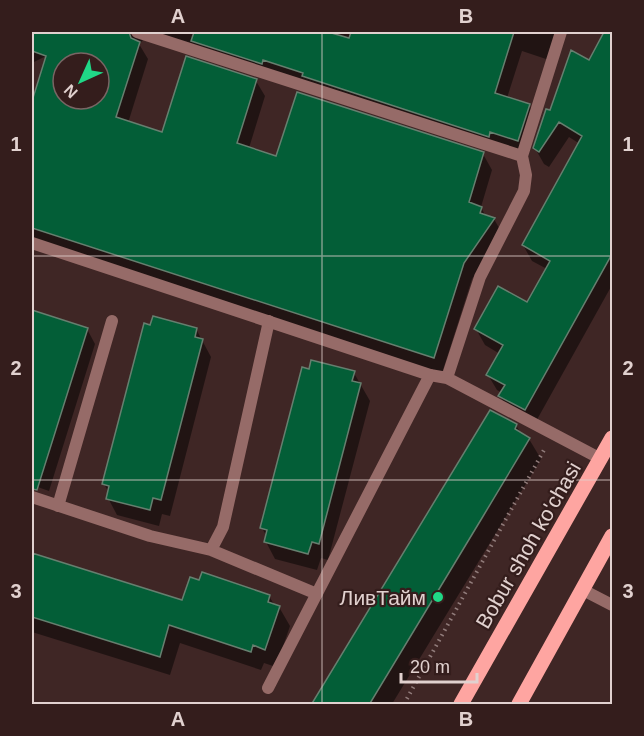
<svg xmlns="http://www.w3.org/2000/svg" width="644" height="736" viewBox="0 0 644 736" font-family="Arial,sans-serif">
  <rect width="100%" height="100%" fill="#3f2625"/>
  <!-- shadow -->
  <path fill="#0007" fill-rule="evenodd" d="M32 32H558L549 60 522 51 507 98 529 105 538 121 527 156 144 39 139 44 148 59 128 123 163 134 256 81 265 96 249 148 277 158 483 154 492 170 481 207 486 217 494 219 503 235 472 279 442 373 32 240V94L35 95 48 55 32 63ZM63 63H99V99H63Z
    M606 32H612V285L534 425 509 411 500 396 502 393 497 390 488 375 500 354 485 345 476 329 528 304 547 269 532 261 523 245 580 144 569 137 549 167 544 164 535 148 551 112 589 62Z
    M32 312 87 329 95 344 49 491 32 485V415L34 406 32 402 33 365H32Z
    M196 329 211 357 170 516 162 514 159 526 117 515 108 498 109 493 104 484Z
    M354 373 370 401 328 560 321 558 317 570 275 559 266 542 267 537 262 528Z
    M516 425 521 434 529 439 541 459 392 704H313Z
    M32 555 183 602 269 596 275 606 279 607 290 626 276 667 264 663 261 670 180 643 170 675 32 632Z"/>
  <!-- building -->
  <path fill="#035e37" stroke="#667f6f" stroke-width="1.5" fill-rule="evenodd" d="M32 32H129L131 38 140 42 116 117 162 132 186 56 257 79 237 143 276 156 297 92 484 152 469 202 482 207 480 213 495 218 464 263 434 358 32 228V101L46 56 32 51ZM63 63H99V99H63Z
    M194 32H328L349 38 351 32H514L495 93 530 104 518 141 490 132 489 137 302 76 303 73 263 60 262 64 191 41Z
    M604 32H612V254L525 410 498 396 505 385 486 375 503 345 474 329 498 286 527 302 550 261 522 245 582 136 559 122 539 152 533 148 546 109 550 110 571 50 589 60Z
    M32 310 88 328 37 490 32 489Z
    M153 316 197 328 195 337 203 339 161 500 153 498 150 510 106 499 109 486 102 484 144 323 150 325Z
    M311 360 355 371 352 381 361 383 319 544 312 542 308 554 264 542 267 530 260 528 302 367 309 369Z
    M490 410 517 424 515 429 530 438 482 518 369 705H311Z
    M32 553 182 600 190 577 199 580 202 572 270 595 268 602 280 606 265 650 253 645 251 652 169 625 160 657 32 617Z"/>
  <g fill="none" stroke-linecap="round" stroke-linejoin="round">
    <!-- path -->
    <path stroke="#917c7b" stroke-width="4" stroke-dasharray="1.5 4.5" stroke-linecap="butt" d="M404 704 544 450"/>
    <!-- service -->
    <path stroke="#966b68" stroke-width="12" d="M32 497 150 536 211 550 223 527 269 321
      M58 506 112 321
      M211 550 317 594
      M583 590 612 605
      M268 688 430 375"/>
    <!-- minor -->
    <path stroke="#966b68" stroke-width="12" d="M137 32 522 156 526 175 524 191 480 277 447 378
      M522 156 561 32
      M32 243 430 375 447 378 601 459"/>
    <!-- primary -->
    <path stroke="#fea5a1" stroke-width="15" d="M461 704 612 438
      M519 704 612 536"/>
  </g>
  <!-- grid -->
  <path fill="none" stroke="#e1d1cf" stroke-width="1.5" stroke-opacity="0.55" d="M322 32V704M32 256H612M32 480H612"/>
  <!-- markers -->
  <circle fill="#20d887" stroke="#341d1c" stroke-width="2" cx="438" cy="597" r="6"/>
  <g text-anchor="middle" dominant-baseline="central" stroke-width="4.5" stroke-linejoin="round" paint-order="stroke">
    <!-- street labels -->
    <g font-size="21" fill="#e1d1cf" stroke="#341d1c">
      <text transform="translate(528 545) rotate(-60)">Bobur shoh ko'chasi</text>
    </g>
    <!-- poi labels -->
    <g font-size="21" fill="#e1d1cf" stroke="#341d1c" text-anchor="end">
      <text x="426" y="597">ЛивТайм</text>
    </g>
  </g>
  <!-- border -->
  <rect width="644" height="736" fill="none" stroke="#341d1c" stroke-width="66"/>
  <!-- north arrow -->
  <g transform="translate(81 81) rotate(225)"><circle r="28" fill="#341d1c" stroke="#796564" stroke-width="1.5"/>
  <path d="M0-4.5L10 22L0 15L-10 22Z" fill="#20d887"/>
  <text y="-9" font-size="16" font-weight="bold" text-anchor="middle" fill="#e1d1cf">N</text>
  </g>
  <!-- scale -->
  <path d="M401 673v9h76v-9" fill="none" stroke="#e1d1cf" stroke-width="3"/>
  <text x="410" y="673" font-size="18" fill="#e1d1cf" stroke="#341d1c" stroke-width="4.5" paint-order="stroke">20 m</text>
  <rect x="33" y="33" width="578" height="670" fill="none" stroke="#e1d1cf" stroke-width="2"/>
  <g font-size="20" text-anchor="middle" font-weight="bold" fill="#e1d1cf">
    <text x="178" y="23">A</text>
    <text x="466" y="23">B</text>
    <text x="16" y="151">1</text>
    <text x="628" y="151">1</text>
    <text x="16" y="375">2</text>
    <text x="628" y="375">2</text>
    <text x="16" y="598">3</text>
    <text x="628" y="598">3</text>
    <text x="178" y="726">A</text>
    <text x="466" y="726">B</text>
  </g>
</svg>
